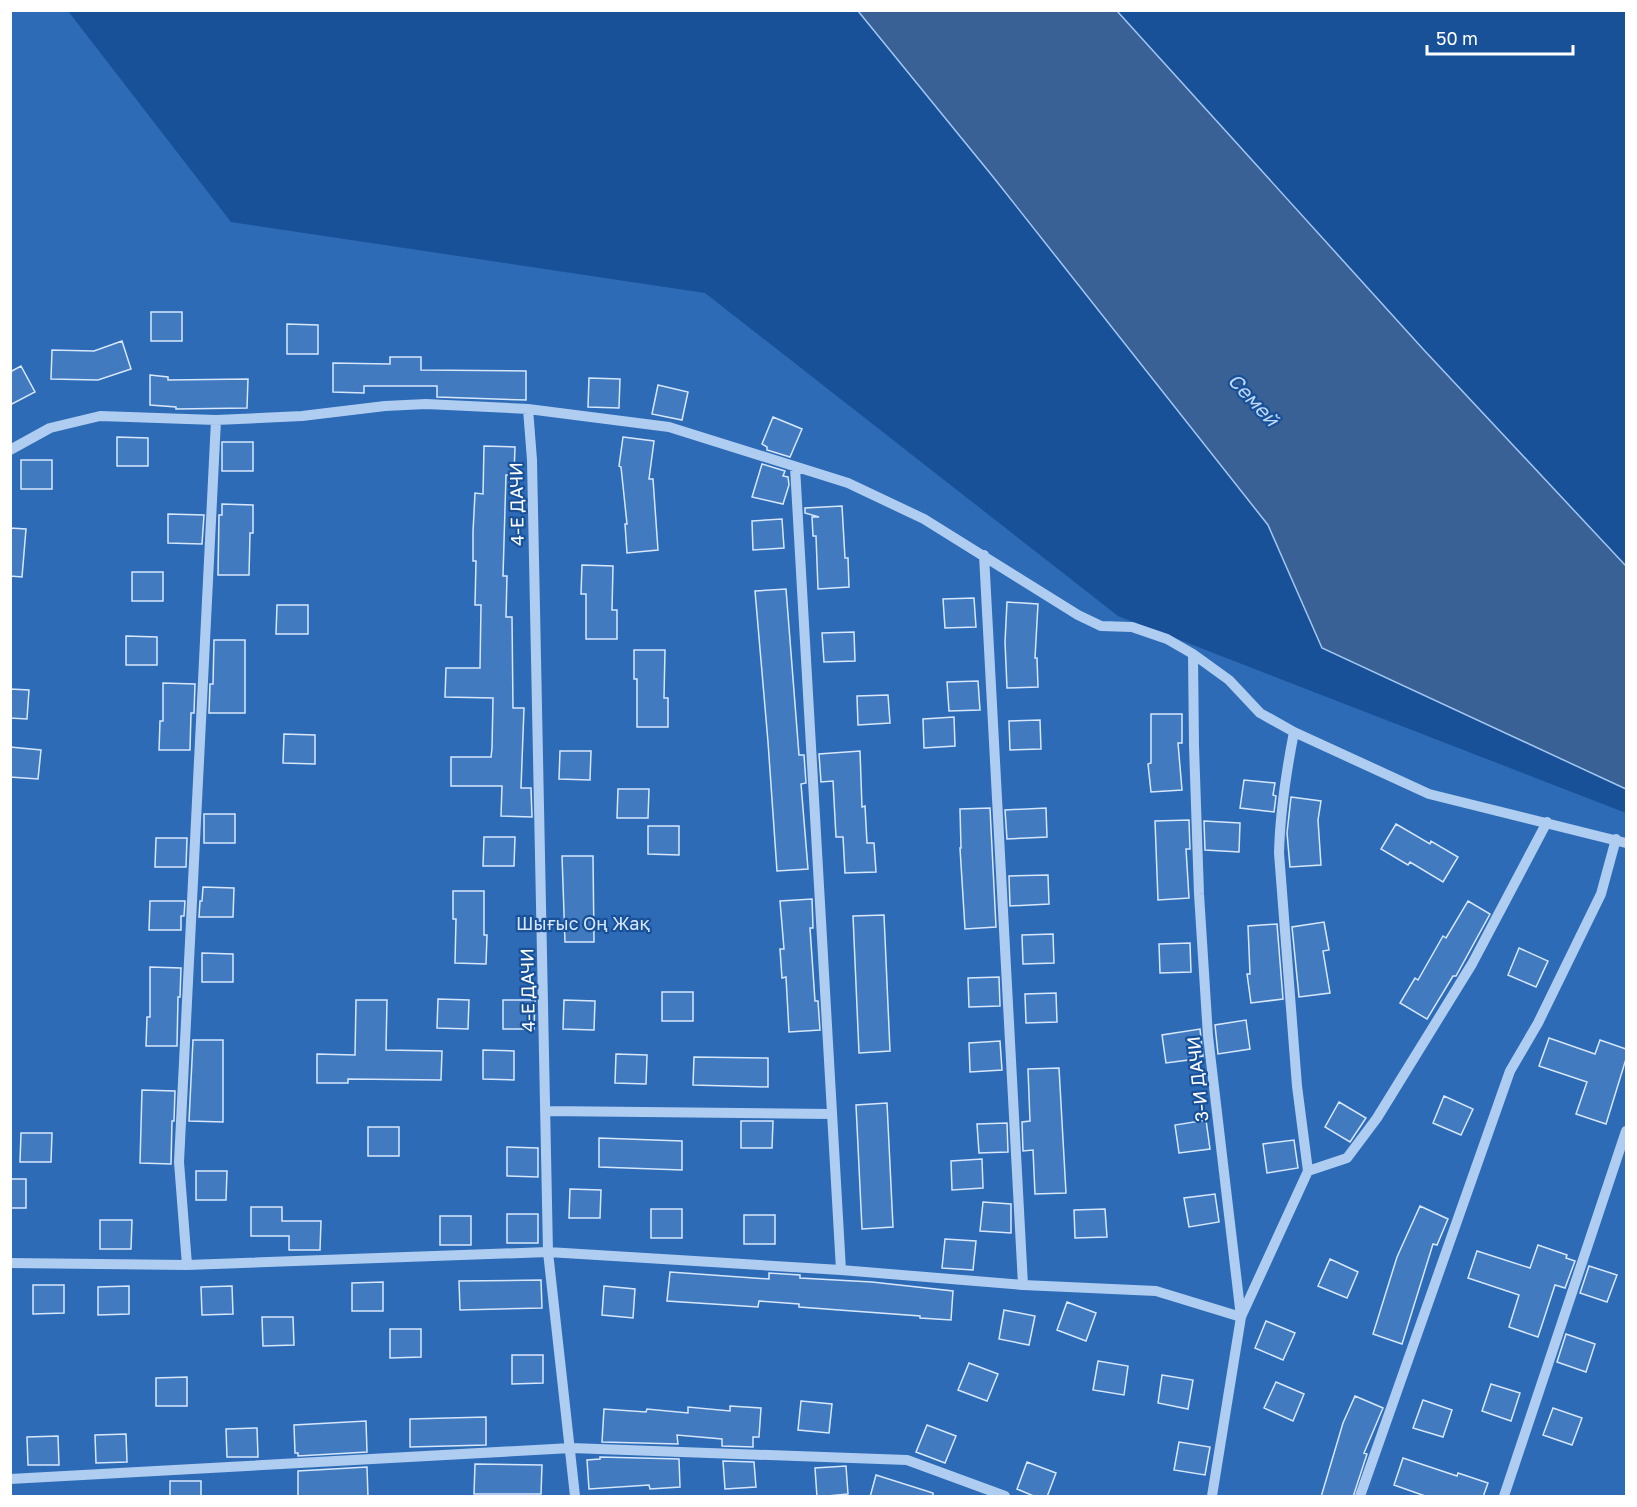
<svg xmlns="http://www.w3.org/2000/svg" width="1637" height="1507" viewBox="0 0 1637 1507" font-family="'Golos Text',sans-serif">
  <rect width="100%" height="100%" fill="#195199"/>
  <!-- green -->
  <path fill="#2d6bb6" d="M10 11H68L231 222 705 293 1118 616 1626 813V1496H11Z"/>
  <!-- water -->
  <path fill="#3a6196" stroke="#a2c7f3" stroke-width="1.5" d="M858 11H1117L1423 349 1626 566V789L1322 648 1268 525 994 178Z"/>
  <!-- building -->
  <path fill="#427ac0" stroke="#d6e7fc" stroke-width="1.5" d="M151 312H182V341H151Z
    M287 324 318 325V354H287Z
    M122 341 131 369 98 380 51 379 52 350 94 351Z
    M390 357H421V370L526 371V400L437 397V386H364V393L333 392V363L390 364Z
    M21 366 35 392 10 405V372Z
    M150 375 168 377V380L248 379 247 408 176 409V407L150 405Z
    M589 378 620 379 619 408 588 407Z
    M658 385 688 392 682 420 652 414Z
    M773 417 802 429 790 457 767 450V447L762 444Z
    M117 437 148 438V466H117Z
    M623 437 654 441 649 479H653L658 550 627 553 625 524H627L621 467 619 466Z
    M222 442H253V471H222Z
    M484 446 515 447 514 475H506L503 576H507L506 617H512L513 708H524L521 788H531L532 817 501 816 502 786H451V757H491L492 748 493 698 445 697 446 668H480L481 605H475L476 561H473V532L475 493 483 494Z
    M21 460H52V489H21Z
    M762 464 785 471 783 476 788 477 789 485 783 504 752 497Z
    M222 504 253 505V533H250L249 575H218L219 515H222Z
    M842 506 845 558H848L849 587 818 589 816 536H813L812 517H819L805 513V508Z
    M168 514 204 515 202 544 168 543Z
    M782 519 784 548 753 550 752 521Z
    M10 528 26 529 22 577 10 576Z
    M582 565 613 566 612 610H617V639H586V594H581Z
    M132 572H163V601H132Z
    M786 589 799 755H804L806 783 801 784 808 869 777 871 768 742 755 591Z
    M974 598 976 627 945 628 943 599Z
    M1007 602 1038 604 1035 658H1037L1038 687 1007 688 1005 642Z
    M277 605H308V634H276Z
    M854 632 855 661 824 662 822 633Z
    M126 636 157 637V665H126Z
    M214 640H245V713H209L210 684H213Z
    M634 650H665L664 698H668V727H637V679H634Z
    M978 681 980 710 949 711 947 682Z
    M163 683 195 684 194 713H191L190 750H159L160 721H163Z
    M10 689 29 690 27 719 10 718Z
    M888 695 890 723 858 725 857 696Z
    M1151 714H1182V743H1178L1182 790 1151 792 1148 764 1151 763Z
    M954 717 955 746 924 748 923 719Z
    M1040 720 1041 749 1010 750 1009 721Z
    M284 734 315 735V764L283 763Z
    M10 747 41 750 38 779 10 777Z
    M560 751H591L590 780 559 779Z
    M860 751 862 807 865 806 867 843H874L876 872 845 873 843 837H836L833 781 821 782 819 754Z
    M1244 780 1275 783 1273 795 1276 796 1274 812 1240 808Z
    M618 789H649L648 818H617Z
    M1291 797 1321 801 1318 820 1321 865 1290 867 1287 833Z
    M990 808 996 927 965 929 960 848H961L960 809Z
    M1046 808 1047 837 1007 839 1005 810Z
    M204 814H235V843H204Z
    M1189 820 1190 849H1186L1189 898 1158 900 1155 821Z
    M1204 821 1240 823 1239 852 1205 850Z
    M1396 824 1430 844 1431 841 1458 857 1443 882 1410 862 1408 865 1381 849Z
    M648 826H679V855L648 854Z
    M484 837H515L514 866H483Z
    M156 838H187L186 867H155Z
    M562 856H593L594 942H565Z
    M1048 875 1049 904 1010 906 1009 876Z
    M203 887 234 888 233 917H199L200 901H202Z
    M453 891H484V935H487L486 964 455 963 456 919H453Z
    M812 899 813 928H810L815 1001H818L820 1030 789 1032 786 977 782 978 780 949H784L780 901Z
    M150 901H185L184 916H181V930H149Z
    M1468 901 1490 914 1456 976H1453L1427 1019 1400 1003 1415 978 1418 980 1443 936 1446 938Z
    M884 915 890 1051 859 1053 853 916Z
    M1324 922 1329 950 1323 951 1330 993 1299 997 1292 927Z
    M1277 924 1283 999 1251 1003 1247 974H1250L1248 926Z
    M1053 934 1054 963 1023 964 1022 935Z
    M1190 943 1191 972 1160 973 1159 944Z
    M1519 948 1548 961 1536 987 1508 975Z
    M202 953 233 954V982H202Z
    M150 967 181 968 180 997H178L177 1046H146L147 1017H150Z
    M999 977 1000 1006 969 1007 968 978Z
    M662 992H693V1021H662Z
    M1056 993 1057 1022 1026 1023 1025 994Z
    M438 999 469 1000 468 1029 437 1028Z
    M356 1000H387L386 1050 442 1051 441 1080 348 1079V1083H317V1054L355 1055Z
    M503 1000H535L534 1029H503Z
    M564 1000 595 1001 594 1030 563 1029Z
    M1246 1020 1250 1049 1218 1054 1215 1025Z
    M1200 1029 1203 1056 1196 1057V1059L1166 1063 1162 1035Z
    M1549 1038 1595 1054 1600 1040 1626 1049V1059L1606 1124 1576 1114 1587 1082 1539 1066Z
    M193 1040H223V1122L189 1121Z
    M1000 1041 1002 1070 970 1072 969 1043Z
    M483 1050 514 1051V1080L483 1079Z
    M616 1054 647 1055 646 1084 615 1083Z
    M694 1057 768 1058V1087L693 1085Z
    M1059 1068 1066 1193 1035 1194 1033 1150 1023 1151 1022 1122 1030 1121 1028 1069Z
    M142 1090 175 1091 174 1121H172L171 1164 140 1163Z
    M1444 1096 1473 1109 1461 1135 1433 1123Z
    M1339 1102 1366 1118 1350 1142 1325 1127Z
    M887 1103 893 1227 862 1229 856 1105Z
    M1206 1120 1210 1149 1179 1153 1175 1125Z
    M741 1121H773L772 1148H741Z
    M1007 1123 1008 1152 979 1153 977 1124Z
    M368 1127H399V1156H368Z
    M21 1133H52L51 1162H20Z
    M599 1138 682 1141V1170L599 1167Z
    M1294 1140 1298 1168 1267 1173 1263 1144Z
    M507 1147 538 1148V1177L507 1176Z
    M982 1159 983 1188 952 1190 951 1161Z
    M196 1171H227L226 1200H196Z
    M10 1179H26V1208H10Z
    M570 1189 601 1190 600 1218H569Z
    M1215 1194 1219 1222 1189 1227 1184 1198Z
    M983 1202 1011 1204V1233L980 1231Z
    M1420 1206 1448 1219 1437 1245 1433 1244 1402 1344 1373 1334 1397 1257Z
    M251 1207H282V1221H321L320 1250H289V1236H251Z
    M651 1209H682V1238H651Z
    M1105 1209 1107 1237 1075 1238 1074 1210Z
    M507 1214H538V1243H507Z
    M744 1215H775V1244H744Z
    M440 1216H471V1245H440Z
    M100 1220H132L131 1249H100Z
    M945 1239 976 1241 973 1270 942 1268Z
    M1538 1245 1567 1255 1566 1258 1575 1261 1565 1288 1555 1285 1538 1337 1509 1327 1519 1295 1468 1278 1477 1251 1530 1268Z
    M1330 1259 1358 1272 1347 1298 1318 1286Z
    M1589 1266 1617 1275 1607 1302 1580 1293Z
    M670 1272 769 1279V1273L800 1275V1278L872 1282 953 1291 951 1320 920 1318V1316L799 1307V1304L759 1301 758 1307 667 1301Z
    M541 1280 542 1308 460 1310 459 1281Z
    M383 1282V1311H352V1283Z
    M33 1285H64V1313L33 1314Z
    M129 1286V1314L98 1315V1287Z
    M232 1286 233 1314 202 1315 201 1287Z
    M604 1286 635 1289 633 1318 602 1315Z
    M1067 1302 1096 1313 1086 1341 1057 1330Z
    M1004 1310 1035 1316 1029 1345 999 1339Z
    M262 1317H293L294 1345 263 1346Z
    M1266 1321 1295 1333 1283 1360 1255 1348Z
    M390 1329H421V1357L390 1358Z
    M1566 1334 1595 1344 1586 1372 1557 1362Z
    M512 1355H543V1383L512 1384Z
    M1098 1361 1128 1366 1124 1395 1093 1390Z
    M969 1363 998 1374 987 1401 958 1390Z
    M1162 1375 1193 1380 1188 1409 1158 1403Z
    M187 1377V1406H156V1378Z
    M1276 1382 1304 1394 1293 1421 1264 1408Z
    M1491 1384 1520 1393 1511 1421 1482 1411Z
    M1355 1396 1383 1408 1364 1453 1367 1454 1353 1497H1321L1343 1423Z
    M1423 1400 1452 1410 1443 1437 1413 1428Z
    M801 1401 832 1404 829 1433 798 1430Z
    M730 1406 761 1408 759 1437H753V1447L722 1446V1439L677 1435 678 1444 602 1442 604 1409 646 1412 647 1409 688 1413V1407L730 1411Z
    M1553 1408 1582 1418 1572 1445 1543 1435Z
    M486 1417V1445L410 1447V1419Z
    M366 1421 367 1452 298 1456V1453H295L294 1425Z
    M927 1425 956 1436 945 1463 916 1452Z
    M257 1428 258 1457H227L226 1429Z
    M126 1434 127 1462 96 1463 95 1435Z
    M58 1436 59 1465H28L27 1437Z
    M1179 1442 1210 1447 1205 1475 1174 1470Z
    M600 1457 679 1459 680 1487 650 1489 649 1485 589 1489 587 1460 600 1459Z
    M1403 1458 1457 1476 1458 1473 1488 1483 1483 1497H1428L1394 1485Z
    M723 1461 754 1462 756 1487 725 1489Z
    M1027 1462 1056 1473 1047 1497H1036L1017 1489Z
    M475 1464 542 1465 541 1494H474Z
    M846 1466 848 1494 817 1497 815 1468Z
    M367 1467 368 1497H298V1471Z
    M876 1475 933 1493V1497H870Z
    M170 1481H201V1497H170Z"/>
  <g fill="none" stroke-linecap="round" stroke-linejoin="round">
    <!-- minor -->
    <path stroke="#afccf1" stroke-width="10" d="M528 409 532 460 548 1252 575 1496
      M10 450 50 428 100 416 216 420 302 416 385 406 426 404 528 409 669 427 848 483 924 519 1078 615 1101 626 1132 627 1167 639 1193 654 1229 680 1260 713 1294 732 1429 794 1626 843
      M795 467 841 1270
      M984 555 1023 1285
      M1193 654 1194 746 1199 894 1208 1036 1241 1317 1212 1496
      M1294 732C1286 773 1280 812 1279 853L1297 1086 1308 1171
      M545 1111 831 1114
      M10 1263 187 1265 548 1252 841 1270 1023 1285 1156 1291 1241 1317 1308 1171 1347 1158 1377 1118 1472 964 1547 822
      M187 1265 179 1162 216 420
      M10 1479 571 1448 907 1460 1005 1496
      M1360 1496 1510 1071 1538 1023 1601 894 1616 839
      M1504 1496 1626 1131"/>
  </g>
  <g text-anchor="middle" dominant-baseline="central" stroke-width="4.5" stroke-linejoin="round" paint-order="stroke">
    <!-- street labels -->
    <g font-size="18" fill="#fff" stroke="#195199">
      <text transform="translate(516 504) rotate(-91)">4-Е ДАЧИ</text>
      <text transform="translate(527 990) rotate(-91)">4-Е ДАЧИ</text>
      <text transform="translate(1197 1079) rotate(-96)">3-И ДАЧИ</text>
    </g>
    <!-- park labels -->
    <g font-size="18" fill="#d6e7fc" stroke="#195199">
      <text x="583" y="923">Шығыс Оң Жақ</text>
    </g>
    <!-- water labels -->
    <g font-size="20" font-style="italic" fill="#bbd7f7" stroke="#195199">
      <text transform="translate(1254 399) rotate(47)">Семей</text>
    </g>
  </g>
  <!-- border -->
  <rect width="1637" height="1507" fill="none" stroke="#ffffff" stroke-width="24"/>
  <!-- scale -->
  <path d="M1427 45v9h146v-9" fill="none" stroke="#ffffff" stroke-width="3"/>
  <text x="1436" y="45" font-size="18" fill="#ffffff" stroke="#195199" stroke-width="4.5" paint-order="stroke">50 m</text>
</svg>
